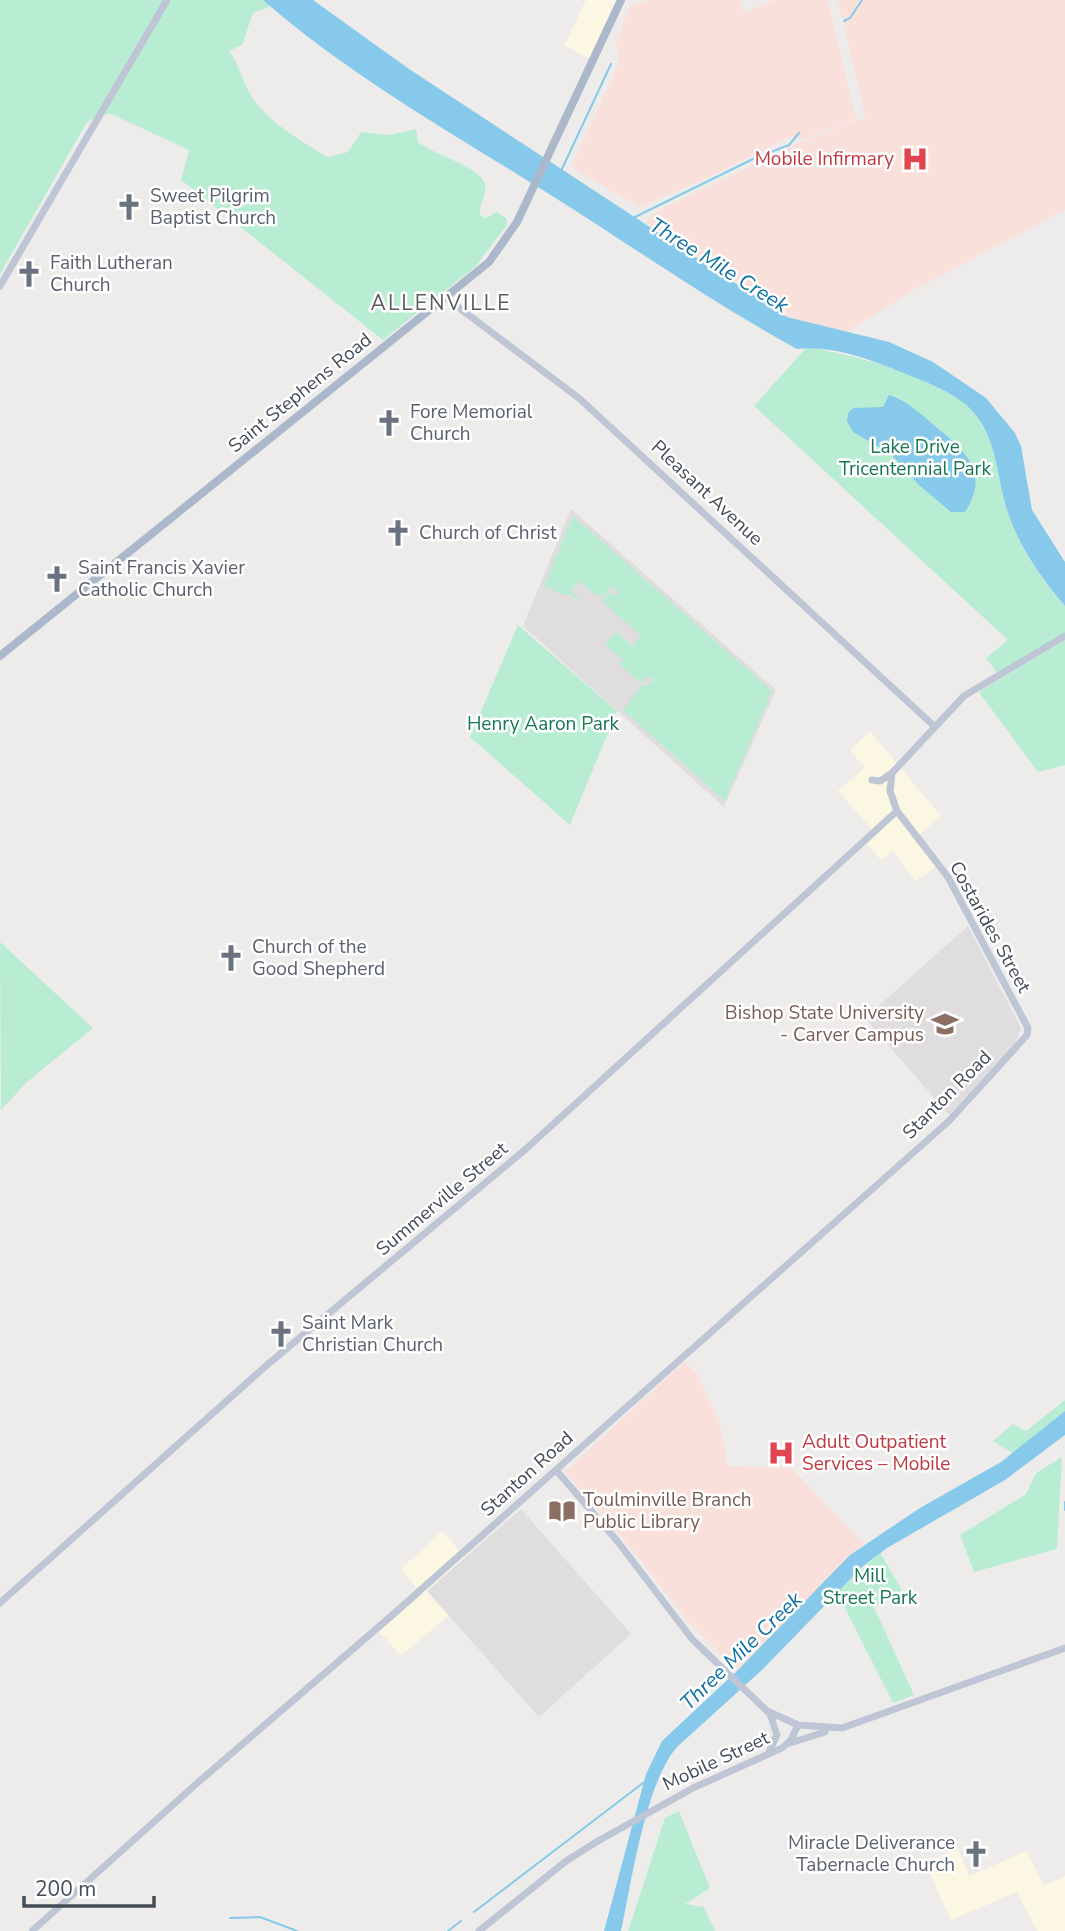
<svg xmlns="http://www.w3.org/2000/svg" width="1065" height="1931" viewBox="0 0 1065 1931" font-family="'Nunito Sans',sans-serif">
  <rect width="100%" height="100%" fill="#eeeceb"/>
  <!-- commercial -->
  <path fill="#fbf7e3" d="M586 0H616L592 60 564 45Z
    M870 731 941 816 915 839 936 866 916 882 893 851 881 860 867 844 876 834 838 791 865 767 850 751Z
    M442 1531 465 1557 427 1591 449 1615 401 1656 378 1630 420 1592 401 1569Z
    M958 1849 969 1876 1027 1851 1044 1886 1065 1876V1931H1037L1017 1892 951 1920 925 1862Z"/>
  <!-- education -->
  <path fill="#dfdddd" d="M571 509 776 690 724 807 523 626Z
    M968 926 1021 1028 1016 1042 949 1115 865 1018Z
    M521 1509 631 1634 539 1717 427 1591Z"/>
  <!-- medical -->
  <path fill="#fae0da" d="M648 0H739L744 12 775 0H828L856 119 805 139 790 137 701 181 639 207 571 167 619 63 616 44 629 7Z
    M838 0H1065V210L914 290 845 333 787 317 645 222 655 212 736 173 795 144 865 117Z
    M685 1361 697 1374 720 1423 728 1466 791 1468 864 1544 850 1555 737 1671 686 1619 628 1544 565 1472Z"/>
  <!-- green -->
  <path fill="#b9edd3" d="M0 0H263L271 6 253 13 242 45 229 51C241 67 244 89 257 104 275 126 303 142 327 157L348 152 361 132 390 135 416 129 418 142C434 155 481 167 485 184 487 197 478 206 480 215L485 218 497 212 507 219 506 226 476 266 383 340 181 180 189 150 109 113 87 122 0 274Z
    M807 347C853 355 944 377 975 413 997 439 997 480 1007 510 1019 547 1040 576 1065 606V636L998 674 986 658 1008 640 754 406Z
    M573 516 772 691 725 801 623 710 642 685H648L654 680 649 676 641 683 619 664 623 660 605 644 616 632 632 646 641 636 599 598 604 600 609 592 615 596 618 591 612 587 603 598 600 593 598 597 579 581 571 591 579 599 577 600 570 594 564 595 544 586Z
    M518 625 617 711 570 825 470 737Z
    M1065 640V765L1038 772 979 692Z
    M0 942 93 1028 26 1083 1 1110Z
    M1065 1400V1411L1013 1453 993 1441 1013 1424 1026 1431Z
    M1062 1457 1057 1549 974 1572 960 1535 1026 1494 1036 1473Z
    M880 1553 902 1590 874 1607 914 1695 893 1703 837 1592Z
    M679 1811 710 1888 685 1904 704 1907 715 1931H628L665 1818Z"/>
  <!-- water -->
  <path fill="#86c9ea" d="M263 0H313L409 69 787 317 889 342 933 362 986 398 1015 433 1021 446 1032 510 1065 562V606C1040 576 1019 547 1007 510 997 479 997 440 975 414 957 391 917 379 891 368 863 357 828 345 797 349 711 302 632 246 549 194 452 133 350 76 263 0Z
    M889 395C906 400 921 414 935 426 964 450 991 472 965 512H951L919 485 890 453 853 432 847 421 848 413 853 408 883 407Z
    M1065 1411V1435L1005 1480 887 1548 862 1567 763 1669 677 1747C645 1784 632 1881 621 1931H604L646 1774 662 1741 737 1671 850 1555 920 1508 1001 1462Z"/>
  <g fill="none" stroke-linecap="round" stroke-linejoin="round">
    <!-- stream -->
    <path stroke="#86c9ea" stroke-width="2" d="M844 21 850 18 862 0
      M561 171 611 64
      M635 217 753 159 789 145 799 133
      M1065 1502V1510
      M474 1912 643 1783
      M230 1918 260 1917 297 1931
      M448 1931 461 1921"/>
    <!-- secondary -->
    <path stroke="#bec6d5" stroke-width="7" d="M0 286 167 0
      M446 298 580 399 934 726
      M872 780 880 781 892 773 964 696 1065 636
      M556 1470 618 1542 692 1639 767 1711 798 1725 842 1728 1065 1648
      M0 1603 267 1365 527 1148 897 811
      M790 1743 825 1732
      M768 1754 777 1735 770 1714
      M32 1931 195 1785 389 1618 949 1121 1027 1035 1028 1028 948 877 897 811 890 791 892 773
      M479 1931 566 1861 598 1841 693 1788 782 1748 791 1740 798 1725"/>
    <!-- primary -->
    <path stroke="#abb7cb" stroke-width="8" d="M0 656 489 262 517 222 621 0"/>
  </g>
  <!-- icons -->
  <defs>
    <symbol id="hospital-bare" viewBox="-9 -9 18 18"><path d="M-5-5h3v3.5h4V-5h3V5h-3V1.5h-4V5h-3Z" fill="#e0444e" stroke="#fff" stroke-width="2.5" paint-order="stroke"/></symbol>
    <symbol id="church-bare" viewBox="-9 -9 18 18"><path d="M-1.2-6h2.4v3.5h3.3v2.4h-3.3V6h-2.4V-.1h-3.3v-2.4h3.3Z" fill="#6b7280" stroke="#fff" stroke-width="2.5" paint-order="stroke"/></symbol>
    <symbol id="university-bare" viewBox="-9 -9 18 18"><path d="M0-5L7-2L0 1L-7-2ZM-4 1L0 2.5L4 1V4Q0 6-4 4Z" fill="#8d6e63" stroke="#fff" stroke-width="2.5" paint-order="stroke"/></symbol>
    <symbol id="library-bare" viewBox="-9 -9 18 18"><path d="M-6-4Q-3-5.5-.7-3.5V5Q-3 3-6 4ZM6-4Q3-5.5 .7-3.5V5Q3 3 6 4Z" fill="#8d6e63" stroke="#fff" stroke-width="2.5" paint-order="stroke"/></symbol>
  </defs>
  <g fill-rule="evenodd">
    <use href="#hospital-bare" x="896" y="140" width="38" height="38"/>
    <use href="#church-bare" x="110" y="188" width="38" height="38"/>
    <use href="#church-bare" x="10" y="255" width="38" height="38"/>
    <use href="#church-bare" x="370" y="404" width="38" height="38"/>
    <use href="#church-bare" x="379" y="514" width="38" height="38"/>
    <use href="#church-bare" x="38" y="560" width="38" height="38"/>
    <use href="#church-bare" x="212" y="939" width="38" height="38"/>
    <use href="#university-bare" x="926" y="1005" width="38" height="38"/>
    <use href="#church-bare" x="262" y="1315" width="38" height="38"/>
    <use href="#hospital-bare" x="762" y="1434" width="38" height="38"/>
    <use href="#library-bare" x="543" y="1492" width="38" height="38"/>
    <use href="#church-bare" x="957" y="1835" width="38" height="38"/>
  </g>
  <g text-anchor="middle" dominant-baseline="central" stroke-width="5" stroke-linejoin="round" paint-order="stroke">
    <!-- health labels -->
    <g font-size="19" fill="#be3a42" stroke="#fff" text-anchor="end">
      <text x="894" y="159">Mobile Infirmary</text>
      <text x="802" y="1442" text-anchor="start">Adult Outpatient<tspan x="802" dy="22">Services – Mobile</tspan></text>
    </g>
    <!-- worship labels -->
    <g font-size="19" fill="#5b616d" stroke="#fff" text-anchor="start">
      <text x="150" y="196">Sweet Pilgrim<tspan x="150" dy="22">Baptist Church</tspan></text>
      <text x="50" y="263">Faith Lutheran<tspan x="50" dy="22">Church</tspan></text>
      <text x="410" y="412">Fore Memorial<tspan x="410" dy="22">Church</tspan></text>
      <text x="419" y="533">Church of Christ</text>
      <text x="78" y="568">Saint Francis Xavier<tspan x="78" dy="22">Catholic Church</tspan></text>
      <text x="252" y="947">Church of the<tspan x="252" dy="22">Good Shepherd</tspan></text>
      <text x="302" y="1323">Saint Mark<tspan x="302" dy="22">Christian Church</tspan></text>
      <text x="955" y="1843" text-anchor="end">Miracle Deliverance<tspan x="955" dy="22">Tabernacle Church</tspan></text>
    </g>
    <!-- street labels -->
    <g font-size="19" fill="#444c58" stroke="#fff">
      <text transform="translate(300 393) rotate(-39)">Saint Stephens Road</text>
      <text transform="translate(707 493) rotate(43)">Pleasant Avenue</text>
      <text transform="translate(990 927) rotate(61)">Costarides Street</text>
      <text transform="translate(947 1095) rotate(-45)">Stanton Road</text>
      <text transform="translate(442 1199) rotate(-40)">Summerville Street</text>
      <text transform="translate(527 1474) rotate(-42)">Stanton Road</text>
      <text transform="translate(716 1761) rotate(-25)">Mobile Street</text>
    </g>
    <!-- park labels -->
    <g font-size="19" fill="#177752" stroke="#fff">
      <text x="915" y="447">Lake Drive<tspan x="915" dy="22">Tricentennial Park</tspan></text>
      <text x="543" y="724">Henry Aaron Park</text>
      <text x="870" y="1576">Mill<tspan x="870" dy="22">Street Park</tspan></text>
    </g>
    <!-- education labels -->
    <g font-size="19" fill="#785e54" stroke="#fff" text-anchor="end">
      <text x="924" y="1013">Bishop State University<tspan x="924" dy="22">- Carver Campus</tspan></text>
      <text x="583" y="1500" text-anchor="start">Toulminville Branch<tspan x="583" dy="22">Public Library</tspan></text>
    </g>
    <!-- water labels -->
    <g font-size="21" font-style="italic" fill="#0e72a2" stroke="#fff">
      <text transform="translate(719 265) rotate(32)">Three Mile Creek</text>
      <text transform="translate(741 1651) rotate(-44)">Three Mile Creek</text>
    </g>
    <!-- neighbourhood labels -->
    <g font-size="21" letter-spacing="2" fill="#585b60" stroke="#fff">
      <text x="441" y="303">ALLENVILLE</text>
    </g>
  </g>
  <!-- scale -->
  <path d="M24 1896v10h130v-10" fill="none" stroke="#444c58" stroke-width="3.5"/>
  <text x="35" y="1896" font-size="21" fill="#444c58" stroke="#ffffff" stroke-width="5" paint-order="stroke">200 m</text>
</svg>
